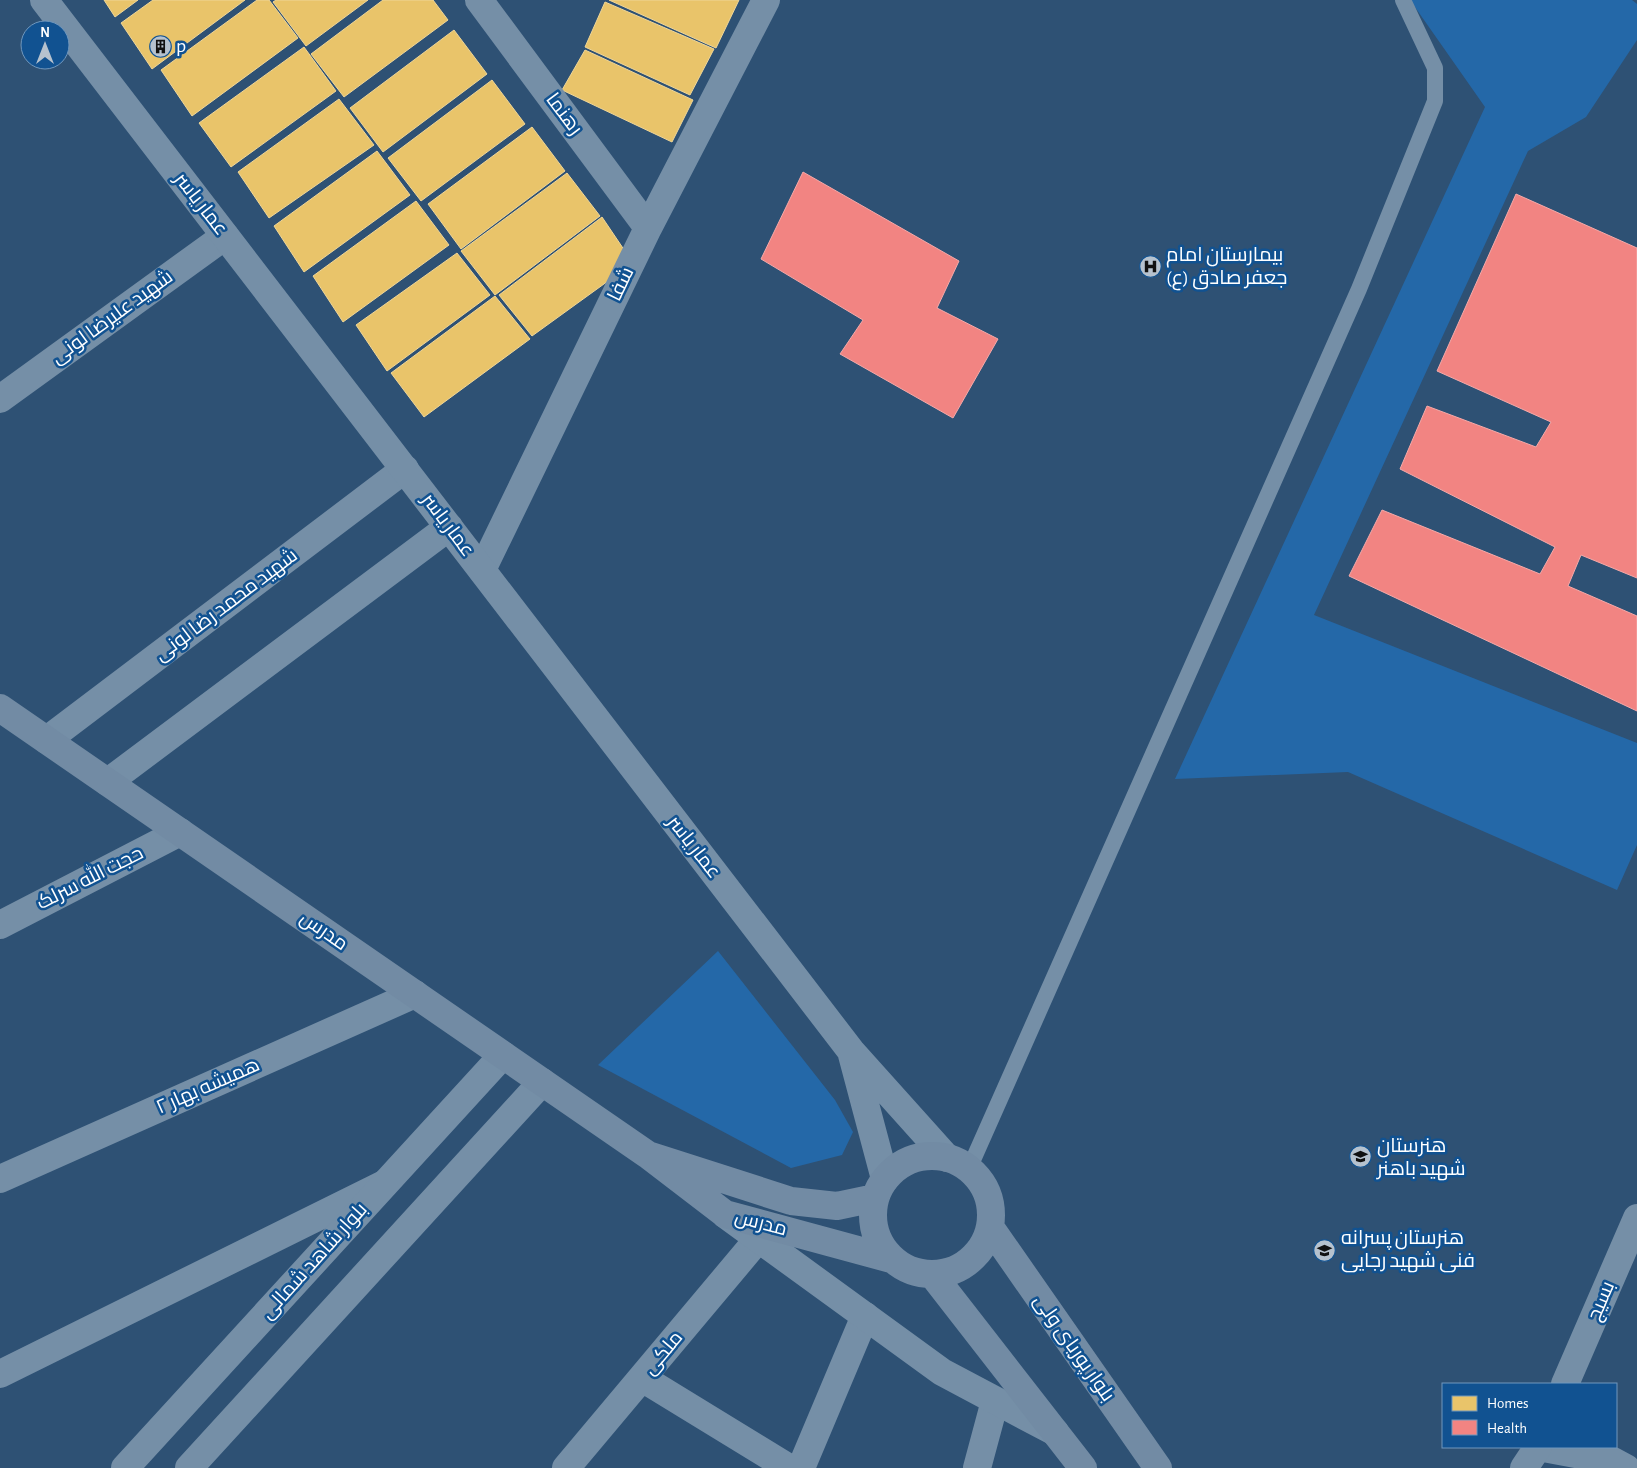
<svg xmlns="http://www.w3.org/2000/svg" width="1637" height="1468" viewBox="0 0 1637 1468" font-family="'Alegreya Sans',Cairo,sans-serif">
  <rect width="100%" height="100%" fill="#2e5174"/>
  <!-- green -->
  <path fill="#2468a8" d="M1410 0H1632L1637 4V40L1586 117 1528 151 1314 615 1637 743V845L1617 890 1348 772 1175 779 1485 107Z
    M718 951 835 1100 853 1132 842 1155 791 1168 598 1065Z"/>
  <!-- homes -->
  <path fill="#e9c46a" stroke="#f0d697" d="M104 0H138L115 17Z
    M153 0H245L152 69 121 23Z
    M257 0H269L298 38 192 116 161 70Z
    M276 0H368L306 46 273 2Z
    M383 0H433L448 20 344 97 311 54Z
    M609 0H739L716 48Z
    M605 2 714 49 690 95 585 47Z
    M454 30 487 74 383 152 350 108Z
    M304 47 336 91 231 167 199 123Z
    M585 50 693 100 672 142 562 90Z
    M492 80 525 124 421 201 388 158Z
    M339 99 374 145 269 218 238 172Z
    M532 127 565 171 461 249 428 204Z
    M377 151 410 195 304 272 274 226Z
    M567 173 600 216 495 295 461 251Z
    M416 201 449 245 343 322 313 276Z
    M602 217 633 263 532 336 499 295Z
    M457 253 490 295 387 371 356 325Z
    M495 296 530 339 424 417 391 373Z"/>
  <!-- health -->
  <path fill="#f28482" stroke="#f6a9a8" d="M803 172 959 261 937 308 998 339 953 418 840 354 863 320 761 259Z
    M1516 194 1637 248V578L1581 555 1568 586 1637 616V711L1349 576 1382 510 1540 574 1555 547 1400 469 1427 406 1536 447 1551 422 1437 371Z"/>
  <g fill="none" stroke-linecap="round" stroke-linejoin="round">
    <!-- service -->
    <path stroke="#758fa7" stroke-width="16" d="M969 1169 1359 289 1435 101V68L1403 0"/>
    <!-- minor -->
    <path stroke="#758fa7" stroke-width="28" d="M479 0 648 228
      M0 399 225 236
      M482 570 648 228 766 0
      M47 740 405 469
      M108 782 449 527
      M0 925 180 832
      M0 1179 415 994
      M0 1374 384 1184
      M642 1378 789 1468
      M1538 1447 1613 1461 1626 1468
      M566 1468 759 1238
      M801 1468 865 1316
      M977 1468 995 1401"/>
    <!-- tertiary -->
    <path stroke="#758fa7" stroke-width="28" d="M44 0 851 1051 947 1158
      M852 1055 885 1179
      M726 1215 942 1372 1055 1432
      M1565 1384 1637 1218
      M125 1468 503 1055
      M189 1468 542 1082
      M1524 1468 1538 1447"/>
    <!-- secondary -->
    <path stroke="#728ba4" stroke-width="28" d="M0 708 648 1155
      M873 1215a59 59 0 1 1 118 0a59 59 0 1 1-118 0Z
      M875 1198 837 1206 791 1201 648 1155 725 1214 891 1259
      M990 1227 1158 1468
      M932 1274 1083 1468"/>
  </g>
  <!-- icons -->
  <defs>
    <symbol id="building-disc" viewBox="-11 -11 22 22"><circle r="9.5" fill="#b6c2ce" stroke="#115291"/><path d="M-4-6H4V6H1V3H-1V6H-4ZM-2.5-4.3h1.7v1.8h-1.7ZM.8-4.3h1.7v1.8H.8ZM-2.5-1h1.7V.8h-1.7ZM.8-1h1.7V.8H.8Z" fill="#111"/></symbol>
    <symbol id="hospital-disc" viewBox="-11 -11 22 22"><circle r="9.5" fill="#b6c2ce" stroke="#115291"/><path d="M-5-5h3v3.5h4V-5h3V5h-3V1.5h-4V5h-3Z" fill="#111"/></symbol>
    <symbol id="university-disc" viewBox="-11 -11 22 22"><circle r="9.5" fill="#b6c2ce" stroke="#115291"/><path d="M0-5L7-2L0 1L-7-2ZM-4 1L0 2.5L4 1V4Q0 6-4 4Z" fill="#111"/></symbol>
    <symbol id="school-disc" viewBox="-11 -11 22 22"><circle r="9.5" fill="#b6c2ce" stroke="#115291"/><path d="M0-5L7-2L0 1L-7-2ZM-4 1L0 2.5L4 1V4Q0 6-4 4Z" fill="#111"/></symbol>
  </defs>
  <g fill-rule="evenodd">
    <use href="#building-disc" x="148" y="34" width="25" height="25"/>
    <use href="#hospital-disc" x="1138" y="254" width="25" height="25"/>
    <use href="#university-disc" x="1348" y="1144" width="25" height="25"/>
    <use href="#school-disc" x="1312" y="1238" width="25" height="25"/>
  </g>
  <g text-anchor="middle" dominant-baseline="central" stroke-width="5" stroke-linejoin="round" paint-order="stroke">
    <!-- poi labels -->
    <g font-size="20" fill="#fff" stroke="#115291" text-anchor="start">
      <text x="176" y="46">p</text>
      <text x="1166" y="255">بیمارستان امام<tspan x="1166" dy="23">جعفر صادق (ع)</tspan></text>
      <text x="1377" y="1146">هنرستان<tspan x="1377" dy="23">شهید باهنر</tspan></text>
      <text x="1341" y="1238">هنرستان پسرانه<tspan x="1341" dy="23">فنی شهید رجایی</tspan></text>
    </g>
    <!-- street labels -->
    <g font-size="20" fill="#fff" stroke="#115291">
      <text transform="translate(564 114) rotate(53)">رهنما</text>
      <text transform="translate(201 204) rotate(52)">عمار یاسر</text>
      <text transform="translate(621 284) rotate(-64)">شفا</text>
      <text transform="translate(112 317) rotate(-36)">شهید علیرضا لونی</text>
      <text transform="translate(448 525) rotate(53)">عمار یاسر</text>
      <text transform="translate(226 605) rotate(-37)">شهید محمد رضا لونی</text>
      <text transform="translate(694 847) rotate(52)">عمار یاسر</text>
      <text transform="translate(90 878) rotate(-27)">حجت الله سرلک</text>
      <text transform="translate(324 931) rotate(35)">مدرس</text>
      <text transform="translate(208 1086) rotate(-24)">همیشه بهار ۲</text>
      <text transform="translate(761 1223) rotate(15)">مدرس</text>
      <text transform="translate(314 1261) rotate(-48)">بلوار شاهد شمالی</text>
      <text transform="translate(1601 1301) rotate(-67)">بسیج</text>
      <text transform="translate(1074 1348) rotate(55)">بلوار پوریای ولی</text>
      <text transform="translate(663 1353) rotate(-50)">ملکی</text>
    </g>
  </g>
  <!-- legend -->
  <rect x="1442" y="1383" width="175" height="65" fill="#115291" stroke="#7097bd"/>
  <rect x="1452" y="1396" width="25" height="15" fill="#e9c46a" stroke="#7097bd"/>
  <text x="1487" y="1408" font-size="15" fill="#ffffff">Homes</text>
  <rect x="1452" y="1420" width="25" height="15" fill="#f28482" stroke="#7097bd"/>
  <text x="1487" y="1433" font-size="15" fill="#ffffff">Health</text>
  <!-- north arrow -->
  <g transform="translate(45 45)"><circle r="24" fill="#115291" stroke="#7097bd"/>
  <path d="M0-4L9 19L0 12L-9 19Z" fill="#b6c2ce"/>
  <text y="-8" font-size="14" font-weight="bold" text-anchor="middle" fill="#ffffff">N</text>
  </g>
</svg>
